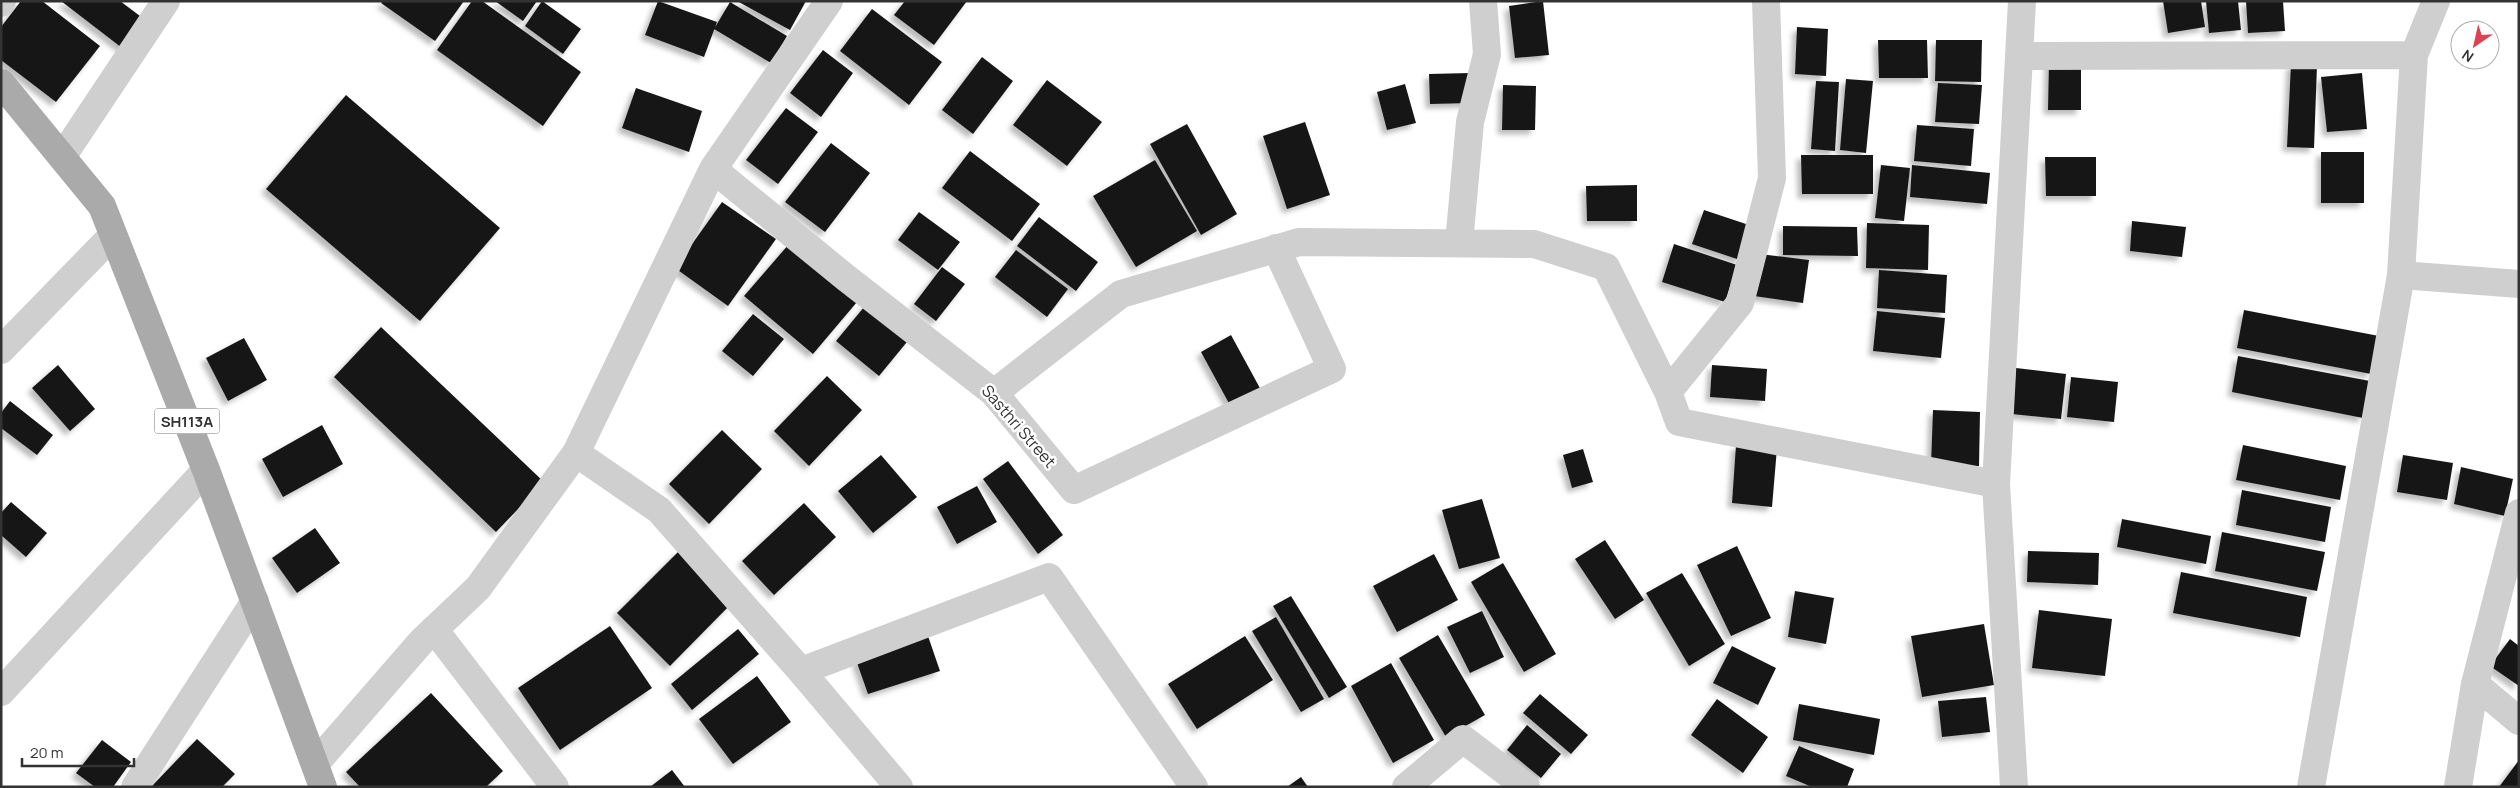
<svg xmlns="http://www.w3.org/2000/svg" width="2520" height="788" viewBox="0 0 2520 788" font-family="Manrope,sans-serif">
  <defs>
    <filter id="shadow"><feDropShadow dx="-4.5" dy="4.5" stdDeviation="2.5" flood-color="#0004"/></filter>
  </defs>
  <rect width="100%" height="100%" fill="#fff"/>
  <!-- building -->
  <path fill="#191919" filter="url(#shadow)" d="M21 1H42L100 46 56 102 1 60V27Z
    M61 1H120L148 22 126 51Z
    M383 1H464L435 41 381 3Z
    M472 1H482L581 72 543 126 437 50Z
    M495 1H537L523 21Z
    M542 1 581 29 563 54 525 26Z
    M658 1 717 22 704 57 645 35Z
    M737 1H806L790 30Z
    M905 1H967L934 45 894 15Z
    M1543 1 1549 55 1515 58 1509 6Z
    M2163 1H2201L2205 27 2168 33Z
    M2206 1H2238L2241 30 2209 33Z
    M2246 1H2283L2285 31 2248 33Z
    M730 2 787 36 771 63 714 29Z
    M872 9 942 62 909 105 840 51Z
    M1797 27 1828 29 1826 76 1795 74Z
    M1878 40H1927L1928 78H1879Z
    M1936 40H1982L1981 82 1935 81Z
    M823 50 853 73 821 117 790 93Z
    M982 57 1013 81 973 134 942 110Z
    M2049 62 2081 63V110H2048Z
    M2291 64 2317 65 2314 148 2287 147Z
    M1470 73 1471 103 1430 104 1429 74Z
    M2362 73 2367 129 2327 132 2321 77Z
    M1846 79 1873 81 1866 153 1840 150Z
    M1047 80 1102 122 1067 166 1013 125Z
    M1816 81 1839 82 1835 151 1811 149Z
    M1938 83 1982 85 1979 124 1935 122Z
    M1405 84 1416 123 1387 130 1377 92Z
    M1503 85 1536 86 1535 130H1502Z
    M636 88 702 111 689 152 622 128Z
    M346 95 500 228 420 321 266 189Z
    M786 108 818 132 778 184 746 160Z
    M1305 122 1330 195 1287 209 1263 136Z
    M1187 124 1237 214 1201 235 1150 144Z
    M1917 125 1974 129 1971 166 1914 161Z
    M831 143 870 173 825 232 785 202Z
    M970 151 1040 204 1012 241 942 188Z
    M2321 152H2364V203H2321Z
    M1801 155H1873V194H1802Z
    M2045 157H2096V196H2046Z
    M1155 160 1197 231 1136 267 1093 196Z
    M1881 165 1910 168 1904 221 1875 218Z
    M1912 165 1990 173 1987 204 1910 197Z
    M1637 185V221H1587L1586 186Z
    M722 202 776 239 728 306 675 268Z
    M1704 210 1752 226 1740 260 1692 244Z
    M919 212 960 242 938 270 898 240Z
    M1039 217 1098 262 1076 291 1017 246Z
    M2132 221 2186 227 2182 257 2130 251Z
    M1867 223 1929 225 1928 270 1866 268Z
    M1783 226 1857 227 1858 256 1783 255Z
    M789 244 857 302 813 354 744 296Z
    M1674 244 1737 265 1725 302 1662 282Z
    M1016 250 1068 289 1047 317 995 277Z
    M1760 254 1809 260 1803 303 1754 296Z
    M942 267 965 284 936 321 914 304Z
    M1879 270 1947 275 1945 313 1877 308Z
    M869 301 911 337 879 376 836 341Z
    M2244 310 2379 336 2371 374 2237 348Z
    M1877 311 1945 318 1941 358 1873 351Z
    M753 314 784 339 753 376 722 351Z
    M381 327 544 482 496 532 334 377Z
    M1231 335 1261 390 1231 407 1201 352Z
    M244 338 267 380 228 401 206 358Z
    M2238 356 2370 381 2363 418 2232 392Z
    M58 365 95 409 70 431 32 388Z
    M1712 365 1767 369 1765 401 1710 397Z
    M2016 368 2066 374 2061 419 2012 414Z
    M827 376 862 410 809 466 774 431Z
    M2071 377 2118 382 2114 422 2067 417Z
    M10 401 53 435 37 455 1 428V413Z
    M1933 410 1980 412 1979 466 1931 465Z
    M322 425 343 464 283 497 262 459Z
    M722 430 762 469 709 524 669 484Z
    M1736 445 1777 448 1772 507 1732 503Z
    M2243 445 2346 466 2340 500 2236 480Z
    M1583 449 1593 482 1572 488 1563 455Z
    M881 455 917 497 873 533 838 491Z
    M2403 455 2453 463 2447 500 2397 492Z
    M1008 461 1063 535 1038 554 983 479Z
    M2461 467 2513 479 2505 516 2454 504Z
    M977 486 997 522 957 544 937 507Z
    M2242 490 2331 507 2325 542 2236 525Z
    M1482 499 1500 558 1459 569 1442 510Z
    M11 502 47 533 26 557 1 535V513Z
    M804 503 836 537 774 595 742 561Z
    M2122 519 2211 536 2206 564 2117 547Z
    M315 528 340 563 297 593 272 558Z
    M2222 532 2325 552 2317 591 2215 571Z
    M1605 540 1644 600 1615 619 1575 559Z
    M1737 546 1771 618 1731 636 1697 565Z
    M680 550 733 602 670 666 617 613Z
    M2028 551 2099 553 2098 585 2027 582Z
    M1434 554 1458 600 1397 632 1373 586Z
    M1503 563 1556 654 1524 672 1471 582Z
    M2181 572 2307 597 2300 637 2173 613Z
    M1682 573 1725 644 1689 666 1646 593Z
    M1795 591 1834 598 1826 644 1788 637Z
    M1291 596 1347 687 1329 698 1273 606Z
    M2039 610 2112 619 2105 676 2032 668Z
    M1482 611 1504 657 1470 673 1447 627Z
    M1276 617 1324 699 1301 712 1252 631Z
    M1984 624 1994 685 1922 697 1911 636Z
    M610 626 652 688 560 750 518 688Z
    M738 629 759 654 692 710 671 684Z
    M1438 635 1485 715 1446 737 1399 658Z
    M928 636 940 671 868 694 856 660Z
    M1245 636 1273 680 1197 729 1168 684Z
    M2510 639 2519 646V686L2490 666Z
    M1732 646 1776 668 1758 705 1713 683Z
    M1391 663 1434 740 1393 763 1351 686Z
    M757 676 791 722 733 764 699 719Z
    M431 693 503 771 486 787H360L346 772Z
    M1540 694 1588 735 1571 754 1523 713Z
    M1986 697 1990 732 1942 737 1938 701Z
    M1717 699 1768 737 1743 773 1691 735Z
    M1799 704 1880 719 1874 755 1793 740Z
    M1527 725 1561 754 1541 778 1507 750Z
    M197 739 235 774 222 787H151Z
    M102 740 131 762 113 787H95L76 773Z
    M1799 746 1854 769 1847 787H1812L1786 776Z
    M2519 760V787H2499Z
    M672 770 685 787H650Z
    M1301 777 1308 787H1287Z"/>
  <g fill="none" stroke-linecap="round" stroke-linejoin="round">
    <!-- minor -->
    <path stroke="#cfcfcf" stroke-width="28" d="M1 3 2 1
      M2019 56 2414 55
      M62 157 166 1
      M713 169 845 277 994 393 1074 490 1332 369 1276 248
      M1459 243 1470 122 1487 54 1483 1
      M2401 275 2519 284
      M1 350 113 235
      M1668 392 1740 303 1772 178 1766 1
      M994 393 1121 294 1299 242 1534 244 1606 267 1668 392 1679 422 1996 484
      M576 453 659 510 801 671 899 787
      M434 629 555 787
      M801 671 1049 577 1194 787
      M2475 684 2519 721
      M1 692 206 470
      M315 764 421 642 478 588 576 453 713 169 829 1
      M135 787 255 601
      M1406 787 1463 739 1526 787
      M2014 787 1996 484 2022 1
      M2311 787 2401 275 2414 55 2436 1
      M2458 787 2475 684 2519 513"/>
    <!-- primary -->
    <path stroke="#aaa" stroke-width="28" d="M1 83 102 206 206 470 323 787"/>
  </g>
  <g text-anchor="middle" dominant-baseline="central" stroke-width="5" stroke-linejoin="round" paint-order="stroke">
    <!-- shield labels -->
    <rect fill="#fff" stroke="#707070" stroke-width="1" x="154.5" y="408.5" width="65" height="25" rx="4"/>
    <g font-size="15" font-weight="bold" fill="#323232">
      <text x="187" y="421">SH113A</text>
    </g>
    <!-- street labels -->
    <g font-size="16" fill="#323232" stroke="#fff">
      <text transform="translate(1019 426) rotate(49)">Sasthri Street</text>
    </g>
  </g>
  <!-- border -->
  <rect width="2520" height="788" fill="none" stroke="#323232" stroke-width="5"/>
  <!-- north arrow -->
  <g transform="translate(2475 45) rotate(214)"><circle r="24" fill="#ffffff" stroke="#adadad"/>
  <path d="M0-4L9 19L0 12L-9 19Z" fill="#dc4252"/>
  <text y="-8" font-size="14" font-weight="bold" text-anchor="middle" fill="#323232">N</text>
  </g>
  <!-- scale -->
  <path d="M22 758v8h112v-8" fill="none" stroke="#323232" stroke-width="2.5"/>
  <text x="30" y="758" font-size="15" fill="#323232" stroke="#ffffff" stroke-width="4" paint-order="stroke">20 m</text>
</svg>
